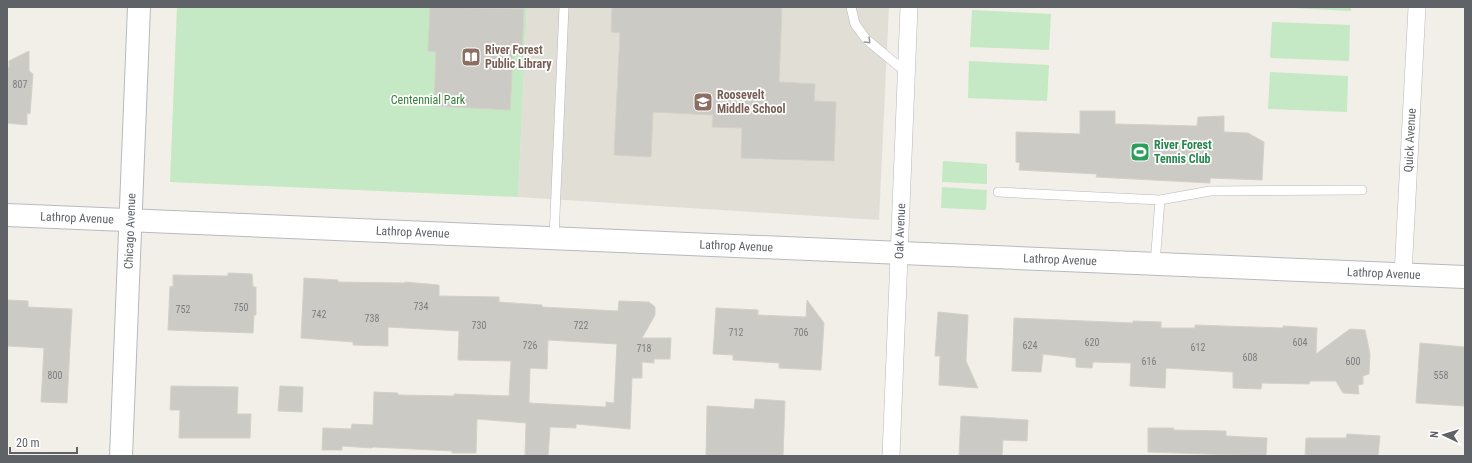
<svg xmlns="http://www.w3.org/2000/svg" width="1472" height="463" viewBox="0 0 1472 463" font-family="'Roboto Condensed',sans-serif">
  <rect width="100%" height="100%" fill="#f1efe8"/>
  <!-- education -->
  <path fill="#e1ded6" d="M527 7H889L879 220 518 197Z"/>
  <!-- green -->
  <path fill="#c5e8c5" d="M177 7H527L518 197 170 182Z
    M1272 7H1351V11Z
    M972 10 1051 14 1049 50 970 47Z
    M1272 22 1350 25 1349 61 1270 58Z
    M969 61 1049 65 1047 101 968 98Z
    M1270 72 1348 76 1347 112 1268 109Z
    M943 161 987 164V184L942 182Z
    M942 187 987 190 986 210 941 208Z"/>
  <!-- building -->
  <path fill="#cccac5" stroke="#d6d1c6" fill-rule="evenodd" d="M430 7 524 9 522 53H513L510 110 434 106 436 52 428 51Z
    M612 7H782L779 82 815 84 814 101 836 102 834 161 741 158 742 128 712 127 713 115 653 112 651 157 614 155 620 33 611 32Z
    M29 51V71L33 74 30 114 27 113V125L7 123V67L9 68V61Z
    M1080 111H1115V124L1197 126 1198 117 1224 116V132L1248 133 1264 142 1262 180 1210 178V183L1096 177 1097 174 1019 170 1020 163 1016 162V132L1080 134Z
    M228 273 252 274 253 287H256V315H254L253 333 168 330 170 286 173 287V275L228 276Z
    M304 278 338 280V282L405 283V282L439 285V296L499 297V302L542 305V307L618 311 619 301 649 302 655 307V315L642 338H671L670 359H654V363L642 362V378H632L630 429 576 424V428L550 427 548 456H525L526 423 477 419 476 453H452V451L373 447 372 448 342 446V450H322L323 428 351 429 352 424 373 425 374 392 398 393V395L454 396V394L509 396 511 361 458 360 459 331 388 327V346L353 345V342L301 338ZM548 340 617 344 614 403 606 402V407L529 403 530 368 547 369Z
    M7 300 28 301V307L72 309 67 403 41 402 44 348 7 346Z
    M807 300 824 323 821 370 779 368V363L733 360V355L713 354 716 308 758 310V315L806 317Z
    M938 312 968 315 966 361 978 388 939 385 940 356H935Z
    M1014 318 1133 323V321L1161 322V328H1195V325L1283 328V326L1317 328 1316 354 1350 329 1365 330 1370 354 1369 374 1363 376V384L1358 385 1359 394 1343 393 1336 381H1310L1309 384 1262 383 1261 389 1233 388V372L1166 368 1165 388 1130 386 1131 363 1093 362 1092 368 1076 367V358L1043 354 1041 372 1012 371Z
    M1420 343 1465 347V406L1416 403Z
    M171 386 238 387 237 414H251L250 438H179L180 410H170Z
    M280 386 303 387 302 412 278 411Z
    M755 399 785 401 783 456H706L707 406 754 409Z
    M961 416 1028 420 1027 441 1003 440 1002 456H959Z
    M1148 428H1174L1173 430 1226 431V436L1267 438 1266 456 1148 452Z
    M1347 434 1380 436 1378 456H1305L1306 438H1346Z"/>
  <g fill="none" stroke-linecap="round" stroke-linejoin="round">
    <defs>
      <path id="lane" d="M851 7 855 24 866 39 907 73
        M998 192 1160 200 1210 191 1362 190
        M554 238 564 7
        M1155 264 1160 200"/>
      <g id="street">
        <path id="s1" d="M1403 274 1417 7"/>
        <path id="s2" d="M891 456 909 7"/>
      </g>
      <g id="secondary">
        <path id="s3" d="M7 215 1465 277"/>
        <path id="s4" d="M121 456 139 7"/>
      </g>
    </defs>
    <!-- lane casing -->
    <use href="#lane" stroke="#b5b8bc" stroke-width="10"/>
    <!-- street casing -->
    <use href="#street" stroke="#b5b8bc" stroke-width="18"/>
    <!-- secondary casing -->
    <use href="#secondary" stroke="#b6babf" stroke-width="24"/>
    <!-- lane -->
    <use href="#lane" stroke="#fff" stroke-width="9"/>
    <!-- street -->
    <use href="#street" stroke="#fff" stroke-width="17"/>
    <!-- secondary -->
    <use href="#secondary" stroke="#fff" stroke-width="22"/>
  </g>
  <!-- one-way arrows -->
  <defs><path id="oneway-chevron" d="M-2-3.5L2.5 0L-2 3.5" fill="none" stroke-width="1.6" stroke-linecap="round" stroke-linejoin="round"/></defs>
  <use stroke="#979a9d" href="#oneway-chevron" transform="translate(868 41) rotate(45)"/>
  <!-- icons -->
  <defs>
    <symbol id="library-square" viewBox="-11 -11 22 22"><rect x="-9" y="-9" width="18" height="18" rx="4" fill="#8d6e63" stroke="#fff"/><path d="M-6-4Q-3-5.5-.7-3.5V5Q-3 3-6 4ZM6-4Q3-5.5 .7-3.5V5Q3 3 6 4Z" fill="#fff"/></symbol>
    <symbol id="school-square" viewBox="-11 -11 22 22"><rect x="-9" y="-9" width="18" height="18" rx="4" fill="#8d6e63" stroke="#fff"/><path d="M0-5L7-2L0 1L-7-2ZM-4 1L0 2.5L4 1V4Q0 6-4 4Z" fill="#fff"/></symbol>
    <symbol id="stadium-square" viewBox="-11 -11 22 22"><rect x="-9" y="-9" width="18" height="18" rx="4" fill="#2e9e5b" stroke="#fff"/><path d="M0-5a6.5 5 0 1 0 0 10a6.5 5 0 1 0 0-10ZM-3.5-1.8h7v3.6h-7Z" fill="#fff"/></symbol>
  </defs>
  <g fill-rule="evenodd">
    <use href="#library-square" x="460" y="46" width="22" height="22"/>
    <use href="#school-square" x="692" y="91" width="22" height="22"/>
    <use href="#stadium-square" x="1129" y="141" width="22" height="22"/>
  </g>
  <g text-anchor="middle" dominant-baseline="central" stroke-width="3.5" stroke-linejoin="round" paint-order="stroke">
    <!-- number labels -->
    <g font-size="10" fill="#7a7d7f">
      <text x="20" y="84">807</text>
      <text x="421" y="306">734</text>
      <text x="241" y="307">750</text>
      <text x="183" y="309">752</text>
      <text x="319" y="314">742</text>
      <text x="372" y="318">738</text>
      <text x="479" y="325">730</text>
      <text x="581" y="325">722</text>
      <text x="736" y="332">712</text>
      <text x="801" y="332">706</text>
      <text x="1092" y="342">620</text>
      <text x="1300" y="342">604</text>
      <text x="530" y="345">726</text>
      <text x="1030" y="345">624</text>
      <text x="1198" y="347">612</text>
      <text x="644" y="348">718</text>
      <text x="1250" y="357">608</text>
      <text x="1149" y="361">616</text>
      <text x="1353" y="361">600</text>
      <text x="55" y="375">800</text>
      <text x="1441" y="375">558</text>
    </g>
    <!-- education labels -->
    <g font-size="12" font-weight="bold" fill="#785e54" stroke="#fff" text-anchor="start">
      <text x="485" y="50">River Forest<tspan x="485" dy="14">Public Library</tspan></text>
      <text x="717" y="95">Roosevelt<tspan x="717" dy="14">Middle School</tspan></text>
    </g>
    <!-- park labels -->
    <g font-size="12" fill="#348238" stroke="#fff">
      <text x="428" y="100">Centennial Park</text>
    </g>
    <!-- street labels -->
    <g font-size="12" fill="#5f6368" stroke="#fff">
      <text stroke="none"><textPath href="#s1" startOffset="134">Quick Avenue</textPath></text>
      <text stroke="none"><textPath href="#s3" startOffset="70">Lathrop Avenue</textPath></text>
      <text stroke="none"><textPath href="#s4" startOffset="225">Chicago Avenue</textPath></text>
      <text stroke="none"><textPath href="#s3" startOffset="406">Lathrop Avenue</textPath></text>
      <text stroke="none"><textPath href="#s2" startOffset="225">Oak Avenue</textPath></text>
      <text stroke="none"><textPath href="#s3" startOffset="730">Lathrop Avenue</textPath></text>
      <text stroke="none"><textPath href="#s3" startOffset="1054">Lathrop Avenue</textPath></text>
      <text stroke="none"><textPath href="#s3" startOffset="1378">Lathrop Avenue</textPath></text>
    </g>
    <!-- leisure labels -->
    <g font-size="12" font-weight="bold" fill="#27864d" stroke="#fff" text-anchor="start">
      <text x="1154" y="145">River Forest<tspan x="1154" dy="14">Tennis Club</tspan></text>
    </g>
  </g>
  <!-- border -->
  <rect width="1472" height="463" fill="none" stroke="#5f6368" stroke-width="16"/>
  <!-- north arrow -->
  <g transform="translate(1444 435) rotate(274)" stroke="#ffffff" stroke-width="3" paint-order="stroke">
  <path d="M0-3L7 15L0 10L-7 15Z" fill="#5f6368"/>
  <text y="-6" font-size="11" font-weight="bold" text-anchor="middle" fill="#5f6368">N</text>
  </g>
  <!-- scale -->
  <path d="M10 447v6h67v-6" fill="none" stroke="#5f6368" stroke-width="2"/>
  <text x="16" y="447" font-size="12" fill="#5f6368" stroke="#ffffff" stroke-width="3" paint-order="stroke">20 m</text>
</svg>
